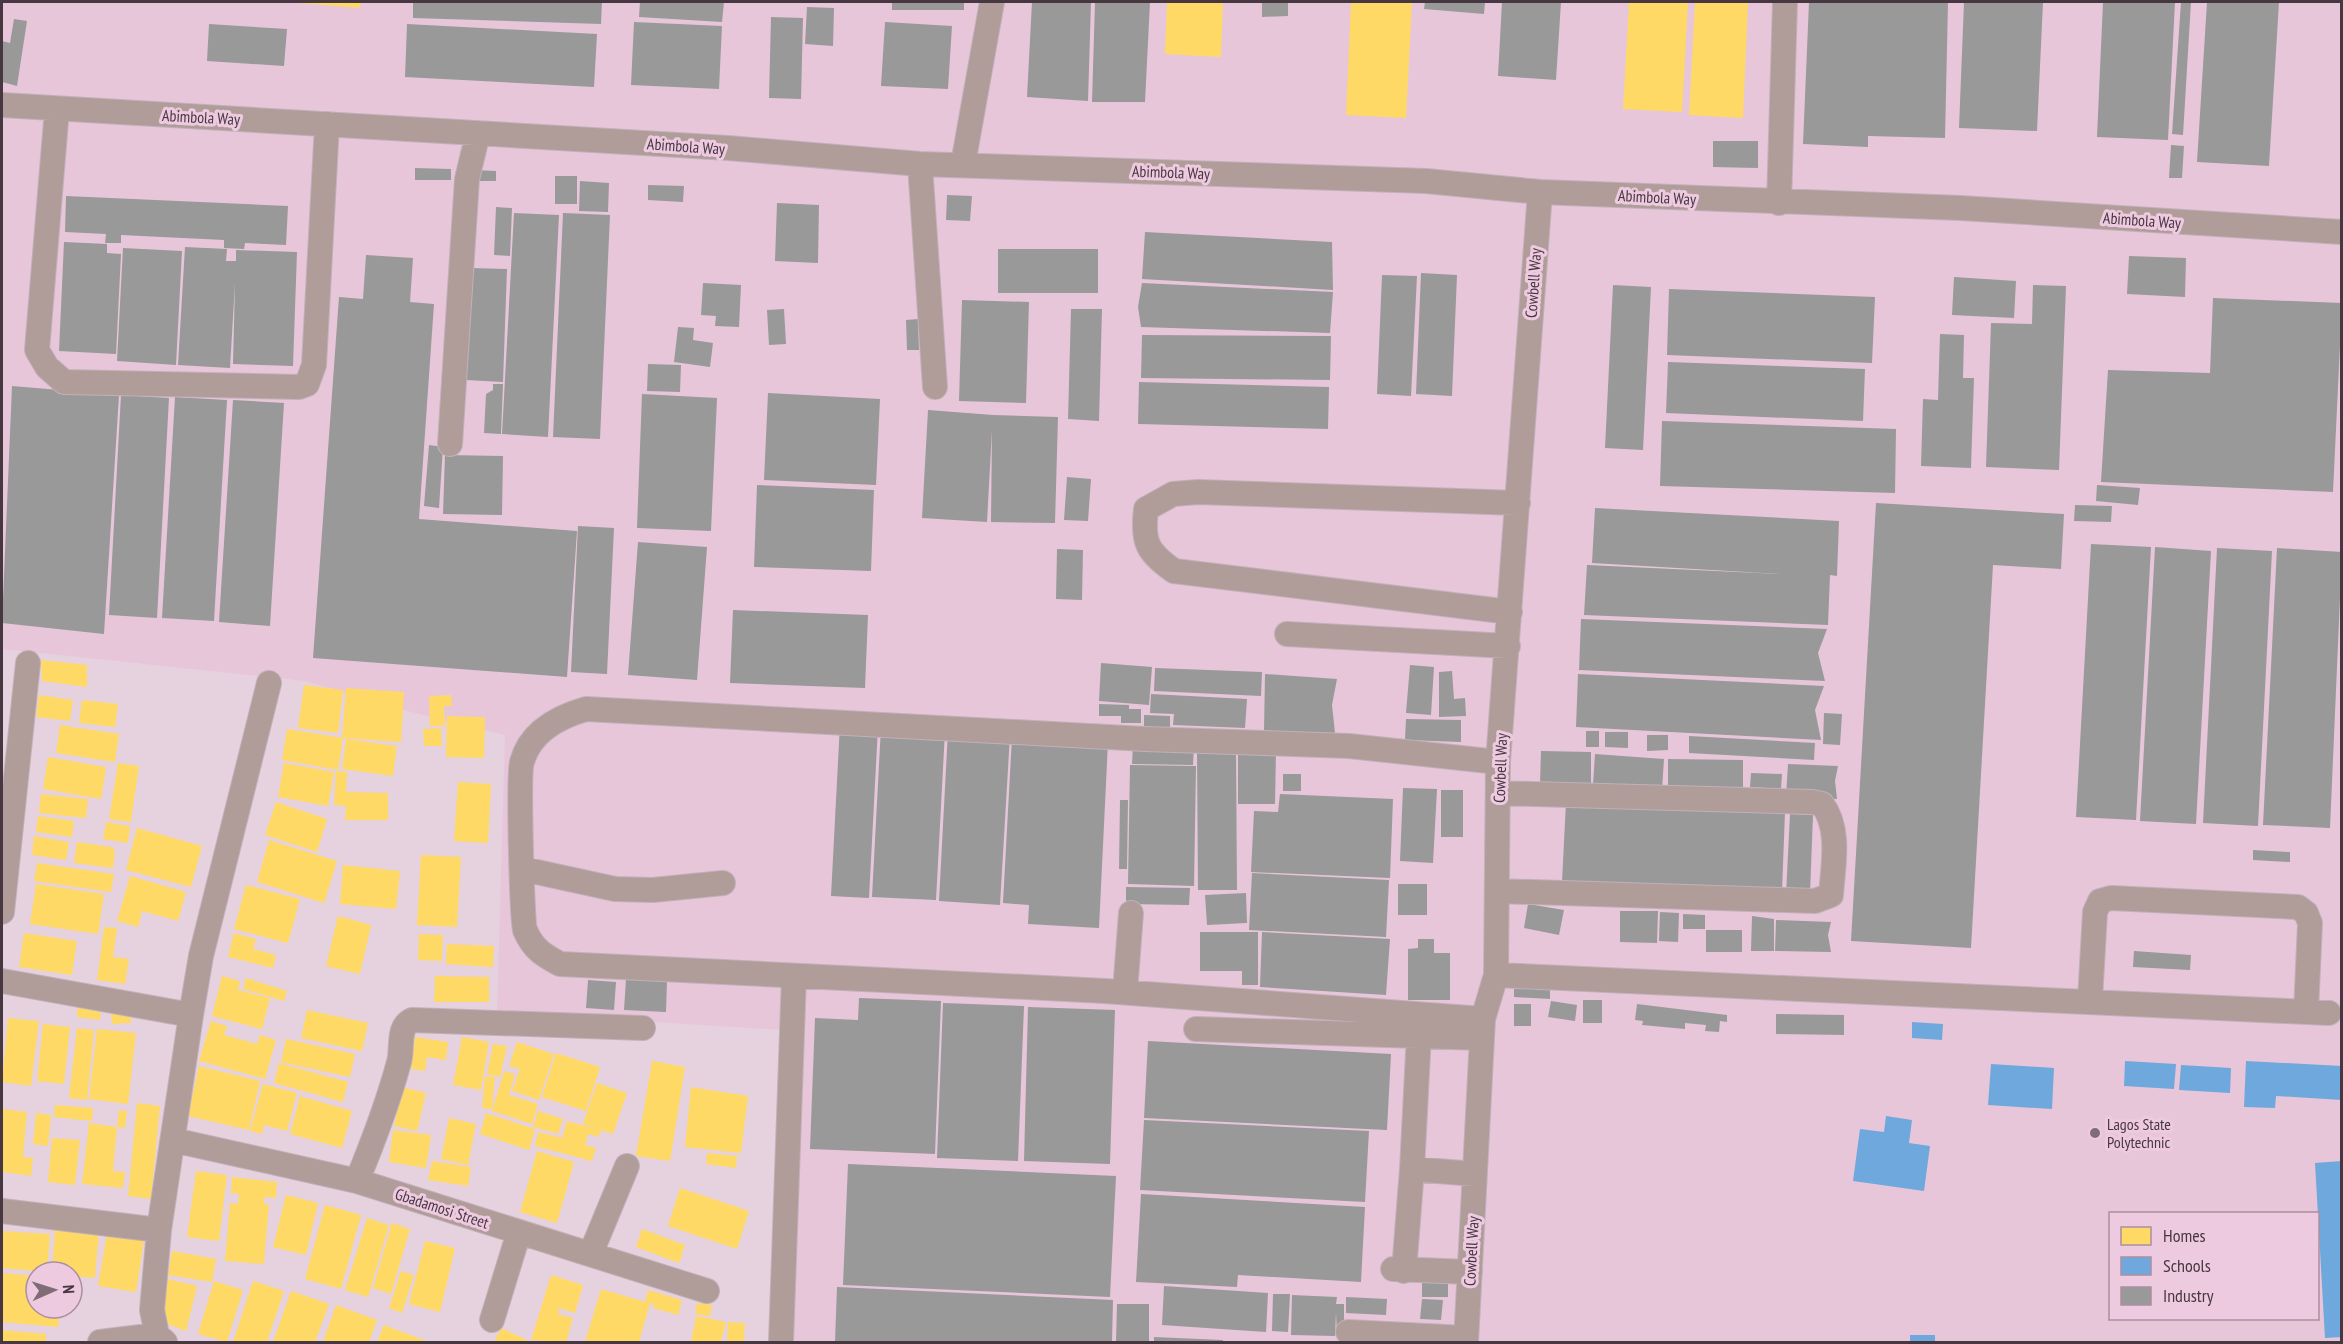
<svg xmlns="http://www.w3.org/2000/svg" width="2343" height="1344" viewBox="0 0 2343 1344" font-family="'PT Sans Narrow',sans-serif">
  <rect width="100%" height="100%" fill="#e6d2de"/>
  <!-- built -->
  <path fill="#e7c6da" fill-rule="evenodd" d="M2 2H2341V1342H788L797 1031 497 1012 505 735 411 712 305 681 2 649ZM2110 1214H2318V1318H2110Z"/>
  <!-- homes -->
  <path fill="#ffd966" d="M286 2H361L360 8Z
    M1167 2H1223L1221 57 1165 54Z
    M1351 2H1412L1406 118 1346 115Z
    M1629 2H1688L1682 112 1623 109Z
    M1695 2H1748L1743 118 1689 115Z
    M41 660 87 665V687L42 681Z
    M304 685 343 690 338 733 298 728Z
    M346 688 404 692 401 742 342 738Z
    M39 695 73 700 70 721 36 717Z
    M451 695 452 706H444L445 726H430L429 696Z
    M82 700 118 704 115 727 79 723Z
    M447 716 485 717 484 758 446 757Z
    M60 725 119 734 115 762 56 753Z
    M441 728 442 746H424L423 729Z
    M287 729 343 738 338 770 282 760Z
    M346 739 397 746 393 776 342 769Z
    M48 757 106 767 101 799 43 789Z
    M118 763 139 766 131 822 109 819Z
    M284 763 334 772 328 806 278 797Z
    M336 771 347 772 346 792 388 793V820H345L346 806 334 805Z
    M458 782 491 784 488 843 454 841Z
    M41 794 88 799 86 818 39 813Z
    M276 802 327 819 317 852 265 835Z
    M38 816 74 821 72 837 36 832Z
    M106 822 130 826 128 843 103 839Z
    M137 828 202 846 191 887 126 870Z
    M34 836 69 842 66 860 32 855Z
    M269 840 337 861 324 903 257 882Z
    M77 842 111 847 115 850 113 868 74 863Z
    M421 855 461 857 457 927 417 925Z
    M37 863 114 874 111 892 34 881Z
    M343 865 400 871 396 909 340 904Z
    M130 876 186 892 178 921 142 911 138 927 117 921Z
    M36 884 104 894 98 934 30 924Z
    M246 885 300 899 288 943 234 929Z
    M338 916 371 925 360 974 326 966Z
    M104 927 117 928 113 957 129 959 125 984 97 980Z
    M24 933 77 941 72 975 19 967Z
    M234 933 256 939 253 949 276 955 273 968 228 957Z
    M419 934 443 935 442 961 418 960Z
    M447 944 494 946 493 967 446 964Z
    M222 976 240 981 238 990 270 998 262 1029 212 1016Z
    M435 976 489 977V1002H434Z
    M246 978 287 991 284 1001 243 989Z
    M78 1003 101 1006 100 1020 77 1017Z
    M130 1008 131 1023 112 1024 111 1009Z
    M307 1010 368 1023 362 1051 301 1038Z
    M8 1018 39 1021 31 1086 2 1082Z
    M211 1021 227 1026 224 1035 257 1044 260 1035 276 1040 265 1079 199 1061Z
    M43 1024 70 1027 64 1084 37 1081Z
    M77 1028 94 1030 87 1100 69 1098Z
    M97 1029 136 1033 128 1104 89 1099Z
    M415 1037 448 1042 446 1060 427 1057 425 1071 411 1069Z
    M462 1037 489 1042 481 1090 453 1085Z
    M286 1039 355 1054 350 1077 281 1062Z
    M517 1042 554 1054 539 1100 512 1091 520 1069 509 1066Z
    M493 1044 507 1046 500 1077 487 1074Z
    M556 1053 600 1067 586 1111 542 1097Z
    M652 1061 685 1067 670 1161 636 1156Z
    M279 1063 348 1082 343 1102 274 1083Z
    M199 1066 260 1081 249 1130 188 1116Z
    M504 1071 515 1074 509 1095 538 1104 532 1124 492 1111Z
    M485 1076 495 1077 492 1109 482 1108Z
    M597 1083 627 1093 613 1134 600 1130 599 1137 588 1134 585 1145 596 1148 592 1161 535 1146 538 1132 562 1138 567 1121 597 1129 583 1124Z
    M263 1084 297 1093 287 1131 264 1125 262 1134 250 1131Z
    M403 1087 426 1093 417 1131 394 1126Z
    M691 1087 748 1096 741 1153 685 1147Z
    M300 1096 352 1111 342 1148 290 1134Z
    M137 1103 160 1106 151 1199 128 1196Z
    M55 1105 93 1108 92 1121 54 1117Z
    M2 1109 27 1112 23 1157 33 1158 31 1176 2 1172Z
    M119 1110 127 1111 125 1128 117 1127Z
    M538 1111 563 1119 558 1134 533 1127Z
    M36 1113 51 1115 48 1146 33 1144Z
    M486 1113 535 1129 529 1150 480 1134Z
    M449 1118 476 1124 468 1165 441 1159Z
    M89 1123 117 1127 113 1171 125 1172 123 1188 82 1184Z
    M393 1130 431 1135 426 1168 389 1162Z
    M52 1138 80 1140 75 1185 48 1182Z
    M537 1151 574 1162 557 1223 520 1212Z
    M707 1153 737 1156 736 1168 706 1164Z
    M432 1161 471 1167 468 1186 428 1180Z
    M196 1171 227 1175 219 1241 187 1237Z
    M232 1177 277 1182 276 1198 264 1197V1204H269L264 1264 225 1261 230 1203 238 1204 239 1194 231 1193Z
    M680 1188 749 1211 737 1249 668 1226Z
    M286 1195 318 1203 306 1255 273 1247Z
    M325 1205 361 1215 341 1289 305 1279Z
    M367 1218 389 1225 368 1297 345 1290Z
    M392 1223 410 1229 391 1294 373 1288Z
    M55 1228 99 1231 95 1278 72 1276V1272H52Z
    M642 1229 685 1245 679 1263 636 1247Z
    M2 1231 50 1234 47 1272 2 1268Z
    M107 1233 144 1239 136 1292 98 1286Z
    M425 1241 455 1248 440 1312 409 1304Z
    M172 1251 216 1259 212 1282 168 1275Z
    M401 1271 414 1275 402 1313 389 1308Z
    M2 1273 36 1276V1308H60L58 1327 2 1322Z
    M551 1275 583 1285 575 1313 559 1308 558 1314 573 1318 566 1342 531 1340Z
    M168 1279 197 1286 186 1331 162 1322Z
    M214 1281 243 1290 227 1342 198 1334Z
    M253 1281 284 1291 267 1342H233Z
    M601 1289 645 1302 648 1290 682 1300 678 1315 653 1308 654 1304 650 1303 639 1342H585Z
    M291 1291 329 1304 315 1342H273Z
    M697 1303 712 1305 710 1316 695 1314Z
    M336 1305 377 1320 369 1342H323Z
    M696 1316 726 1322 721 1342H691Z
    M728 1322 745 1323 744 1342H727Z
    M384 1325 426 1341 425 1342H377Z
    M501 1328 531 1342H494Z
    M2 1330 46 1334V1342H2Z"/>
  <!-- schools -->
  <path fill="#6fa8dc" d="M1912 1022 1943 1024 1942 1040 1912 1038Z
    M2125 1061 2176 1064 2174 1089 2124 1086Z
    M2246 1061 2342 1066V1100L2276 1096 2275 1108 2244 1107Z
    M1991 1064 2054 1068 2052 1109 1988 1105Z
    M2181 1065 2231 1068 2230 1093 2179 1090Z
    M1886 1116 1912 1120 1909 1143 1930 1146 1924 1191 1853 1181 1860 1129 1884 1132Z
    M2342 1161V1337L2325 1338 2315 1163Z
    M1910 1335H1935V1342H1910Z"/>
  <!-- industry -->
  <path fill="#999" d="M413 2H602L601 24 413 18Z
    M640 2H724L722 22 639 17Z
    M892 2H964V10H892Z
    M1032 2H1091L1088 101 1027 97Z
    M1095 2H1150L1145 102H1092Z
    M1262 2H1288V16L1262 17Z
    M1425 2H1485L1484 14 1424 9Z
    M1502 2H1561L1556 80 1498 76Z
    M1809 2H1948L1945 138 1868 136V147L1803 144Z
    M1964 2H2043L2037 131 1959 128Z
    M2103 2H2175L2168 140 2097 137Z
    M2181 2H2191L2183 135 2172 134Z
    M2207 2H2279L2269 166 2197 162Z
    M807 7 834 8 833 46 805 44Z
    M771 17 803 18 801 99 769 98Z
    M14 19 27 21 17 86 2 82V41L10 43Z
    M634 22 722 26 719 89 631 85Z
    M885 22 952 26 948 89 881 86Z
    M209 24 287 29 284 66 207 61Z
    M407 24 597 34 594 87 405 77Z
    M1713 141H1758V168L1713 167Z
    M2171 145 2184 146 2182 178H2169Z
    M415 168 451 169V180H415Z
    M472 170 496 171V181H471Z
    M555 176H577V204H555Z
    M580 181 609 183 608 212 579 211Z
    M648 185 684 186 683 202 648 200Z
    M947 195 972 196 970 221 946 220Z
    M66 196 288 206 286 245 245 243 244 249 224 248V240L121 235V243H105L106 234 65 232Z
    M777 203 819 205 818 263 775 261Z
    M496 207 512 208 510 256 494 255Z
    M514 213 559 215 548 437 502 434Z
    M563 213 610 215 600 439 553 437Z
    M1145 232 1332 242 1333 290 1142 279Z
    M64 242 107 244V253L121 254 116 354 59 351Z
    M185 247 227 249 226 261H236V250L297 252 293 366 233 364 235 283 230 368 178 365Z
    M123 248 182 251 176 365 117 361Z
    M998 249H1098V293H998Z
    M366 255 413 258 410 302 434 304 419 519 577 531 567 677 313 658 339 297 363 299Z
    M2129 256 2186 258 2185 297 2127 294Z
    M471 268 507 269 503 382 466 380Z
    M1421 273 1457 275 1452 396 1416 394Z
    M1382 275 1417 276 1411 396 1377 394Z
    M1954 277 2016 281 2014 318 1952 315Z
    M703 283 741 285 739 327 715 326 716 316 701 315Z
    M1142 283 1333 292 1330 333 1141 327 1138 307Z
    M1613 285 1651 287 1643 450 1605 448Z
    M2033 285 2066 286 2059 470 1986 467 1991 323 2032 324Z
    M1669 289 1875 297 1872 363 1667 355Z
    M2213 298 2342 303 2333 492 2101 482 2108 370 2210 373Z
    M962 300 1029 302 1026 403 959 401Z
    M784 309 786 344 769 345 767 310Z
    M1071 309H1102L1099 421 1068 419Z
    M918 319 919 350H907L906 320Z
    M678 327 694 328 693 340 713 343 710 367 674 362Z
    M1940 334 1964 335 1963 378H1974L1971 468 1921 466 1923 399 1938 400Z
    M1142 335 1331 336 1330 380 1141 378Z
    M1668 362 1865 369 1863 421 1666 413Z
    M648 364 681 365 680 392 647 391Z
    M1139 382 1329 387 1328 429 1138 424Z
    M493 384H503L501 434 484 433 486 394 493 390Z
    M12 386 119 395 104 634 2 623Z
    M768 393 880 399 876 485 764 480Z
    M642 394 717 398 711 531 637 528Z
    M121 395 169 398 157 618 109 615Z
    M175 397 227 400 214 621 162 618Z
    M233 400 284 403 270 626 219 622Z
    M928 410 993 415 1058 417 1055 523 991 522 992 430 987 522 922 518Z
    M1662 421 1896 429 1895 493 1660 486Z
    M429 445 443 447 439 508 424 506Z
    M445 455 503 456 502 515 443 514Z
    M1067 477 1091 479 1088 521 1064 520Z
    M757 485 874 490 871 571 754 567Z
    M2097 485 2140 488 2138 505 2096 501Z
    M1876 503 2064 514 2061 569 1993 565 1971 948 1851 941Z
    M2075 505 2112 506 2111 522 2074 521Z
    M1595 508 1839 521 1837 576 1830 575 1828 625 1584 615 1587 565 1782 574 1592 563Z
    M578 526 614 528 607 674 571 672Z
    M638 542 707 547 697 680 628 675Z
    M2091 544 2151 547 2136 820 2076 817Z
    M2155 547 2211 551 2196 824 2140 821Z
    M2217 548 2272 551 2258 826 2203 823Z
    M2277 548 2342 552 2330 828 2263 825Z
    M1057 549 1083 550 1082 600 1056 599Z
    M733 610 868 615 865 688 730 683Z
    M1581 619 1827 629 1818 653 1825 681 1579 670Z
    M1101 663 1152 667 1149 705 1099 701Z
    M1410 665 1434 667 1431 715 1406 713Z
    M1155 668 1262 672 1261 696 1154 691Z
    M1452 671 1454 699 1465 698 1466 716 1439 717V672Z
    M1265 674 1337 679 1332 705 1335 733 1264 731Z
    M1578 674 1824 686 1815 710 1821 740 1576 727Z
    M1151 694 1247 699 1245 728 1173 725 1174 714 1150 713Z
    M1099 704 1129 705V709H1141V723H1121V716H1099Z
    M1824 713 1842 714 1840 745 1823 744Z
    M1144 715 1170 716V728L1144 727Z
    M1406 719 1461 720V742L1405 740Z
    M840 724 878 727 869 898 831 896Z
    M881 727 945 731 936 900 872 897Z
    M948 731 1010 735 1000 905 939 901Z
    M1586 731H1599V747H1586Z
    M1605 732H1628V748L1605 747Z
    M1647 735H1668V750L1647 751Z
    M1689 736 1815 743 1814 760 1689 753Z
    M1012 737 1108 742 1099 928 1028 924 1029 905 1003 903Z
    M1133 745 1194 746 1193 765 1132 764Z
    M1238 749 1276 750 1275 804H1238Z
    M1197 750H1236L1237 890H1198Z
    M1541 751 1591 752V785L1540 784Z
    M1595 754 1664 759 1662 790 1593 785Z
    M1668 759 1743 760V792L1668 791Z
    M1788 764 1838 766 1835 781 1837 799 1786 796Z
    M1130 765 1196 766 1194 886 1128 884Z
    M1751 773 1782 774 1781 789 1750 787Z
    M1283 774H1301V791H1283Z
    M1403 788 1437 789 1433 863 1400 861Z
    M1441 790H1463V837H1441Z
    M1280 794 1393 799 1390 878 1251 872 1254 811 1278 812Z
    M1120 800H1128L1127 869H1119Z
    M1566 802 1785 812 1782 892 1562 882Z
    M1790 814 1813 815 1810 894H1786Z
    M2253 850 2290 852V862L2253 860Z
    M1252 873 1389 880 1386 937 1249 930Z
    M1398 884H1427V915H1398Z
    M1126 887 1190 888 1189 905 1126 904Z
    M1246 893 1247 923 1207 925 1205 895Z
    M1528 904 1564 910 1559 935 1524 928Z
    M1620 911H1658L1657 943 1620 942Z
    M1660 912 1679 913 1678 942 1659 941Z
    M1683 914 1705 915V929H1683Z
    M1752 916 1774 919V951H1751Z
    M1776 920 1831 922 1828 935 1831 952 1775 951Z
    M1706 930H1742V952H1706Z
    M1200 932H1258V985H1242V971H1200Z
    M1262 932 1390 939 1386 995 1260 987Z
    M1418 939H1434V953H1450V1000H1408V949L1418 948Z
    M2134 951 2191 955 2190 970 2133 967Z
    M626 979 667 981 666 1012 624 1010Z
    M588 980 616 982 614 1010 586 1008Z
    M1514 987 1550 989V999L1514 997Z
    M859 998 941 1001 935 1154 810 1149 815 1018 858 1020Z
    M1583 1000H1602V1023H1583Z
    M1551 1001 1577 1005 1575 1021 1548 1017Z
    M943 1003 1024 1006 1018 1161 937 1158Z
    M1514 1004H1531V1026H1514Z
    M1637 1004 1727 1015V1022L1720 1021 1719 1032 1705 1031 1706 1025 1685 1023V1029L1642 1025 1643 1021 1635 1020Z
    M1028 1007 1115 1010 1110 1164 1024 1161Z
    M1776 1014 1844 1015V1035L1776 1034Z
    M1148 1041 1391 1054 1387 1130 1144 1118Z
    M1144 1120 1369 1131 1365 1202 1140 1190Z
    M848 1164 1116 1176 1110 1297 843 1285Z
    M1141 1194 1365 1207 1361 1282 1238 1275 1237 1287 1136 1282Z
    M1422 1277H1448V1297H1422Z
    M1164 1286 1268 1293 1266 1332 1162 1325Z
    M837 1287 1113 1300 1112 1342H835Z
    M1273 1294H1290L1288 1332 1272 1331Z
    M1292 1295 1337 1297 1336 1304H1344V1335H1337L1336 1312 1335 1336 1291 1335Z
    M1346 1297 1387 1299 1386 1315 1346 1313Z
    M1422 1299 1443 1300 1441 1320 1420 1319Z
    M1117 1304H1149V1342H1116Z
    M1154 1337 1223 1340V1342H1154Z"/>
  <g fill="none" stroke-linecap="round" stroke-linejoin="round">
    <defs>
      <path id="minor" d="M2 105 728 148 920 164 1426 181 1540 192 1961 208 2342 232
        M57 109 37 350 47 367 64 382 299 387 307 384 314 365 327 124
        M920 164 935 387
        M963 164 992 2
        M1779 203 1785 2
        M450 444 467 179 478 133
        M1510 612 1174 571C1147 552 1142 542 1146 509L1173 494 1198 492 1518 503
        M1287 634 1508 646
        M523 869 615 889 653 890 723 883
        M1497 891 1815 901 1831 895C1833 866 1841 829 1822 804L1812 802 1498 793
        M2 912 28 663
        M1496 975 2329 1013
        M2 981 191 1015
        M1125 992 1131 913
        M2090 1000 2095 912 2100 901 2111 898 2298 907 2306 913 2310 923 2306 1012
        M1483 1019 1105 991 560 964C543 955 533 949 525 930 522 922 518 774 522 762 530 732 558 717 586 709L1145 739 1349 746 1498 762
        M1196 1029 1482 1038
        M173 1140 357 1181 707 1291
        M1412 1169 1475 1174
        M357 1181C373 1142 388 1103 399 1062 403 1047 397 1027 412 1020L643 1028
        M2 1211 159 1230
        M591 1253 627 1166
        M1393 1269 1470 1272
        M1404 1271 1412 1169 1419 1034
        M492 1320 519 1232
        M1348 1332 1466 1338
        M100 1342 157 1335
        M165 1342 157 1335 152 1310 159 1230 191 1015 201 956 269 683
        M781 1342 794 976
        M1466 1342 1483 1019 1496 975 1498 762 1540 192"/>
    </defs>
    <!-- minor casing -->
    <use href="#minor" stroke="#c1b1ba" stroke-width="26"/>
    <!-- minor -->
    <use href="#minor" stroke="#b09c98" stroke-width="24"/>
  </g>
  <!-- markers -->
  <circle fill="#7e6d77" stroke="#eecae0" stroke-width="2" cx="2095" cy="1133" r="6"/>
  <g text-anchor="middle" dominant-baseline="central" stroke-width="6" stroke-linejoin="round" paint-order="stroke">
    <!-- street labels -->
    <g font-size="16" fill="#463740" stroke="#eecae0">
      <text transform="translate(201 117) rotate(3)">Abimbola Way</text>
      <text transform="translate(686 146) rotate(4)">Abimbola Way</text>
      <text transform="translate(1171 172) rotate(2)">Abimbola Way</text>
      <text transform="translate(1657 197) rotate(3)">Abimbola Way</text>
      <text transform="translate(2142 220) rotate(4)">Abimbola Way</text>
      <text transform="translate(1533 283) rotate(-86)">Cowbell Way</text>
      <text transform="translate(1500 768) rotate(-88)">Cowbell Way</text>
      <text transform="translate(442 1208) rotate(18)">Gbadamosi Street</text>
      <text transform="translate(1471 1251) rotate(-87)">Cowbell Way</text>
    </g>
    <!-- poi labels -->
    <g font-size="16" fill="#463740" stroke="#eecae0" text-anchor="start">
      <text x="2107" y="1124">Lagos State<tspan x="2107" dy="18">Polytechnic</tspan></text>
    </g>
  </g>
  <!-- border -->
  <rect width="2343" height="1344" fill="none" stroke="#463740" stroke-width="6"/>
  <!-- legend -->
  <rect x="2109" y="1212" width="210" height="108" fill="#eecae0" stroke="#ab8fa0" stroke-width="1.5"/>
  <rect x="2121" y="1227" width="30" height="18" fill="#ffd966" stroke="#ab8fa0" stroke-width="1.5"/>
  <text x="2163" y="1242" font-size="18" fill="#463740">Homes</text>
  <rect x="2121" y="1257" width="30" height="18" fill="#6fa8dc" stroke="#ab8fa0" stroke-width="1.5"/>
  <text x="2163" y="1272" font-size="18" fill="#463740">Schools</text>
  <rect x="2121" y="1287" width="30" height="18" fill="#999999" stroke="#ab8fa0" stroke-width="1.5"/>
  <text x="2163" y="1302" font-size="18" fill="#463740">Industry</text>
  <!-- north arrow -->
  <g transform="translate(54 1290) rotate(87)"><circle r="28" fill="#eecae0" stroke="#ab8fa0" stroke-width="1.5"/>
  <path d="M0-4.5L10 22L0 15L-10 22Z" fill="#7e6d77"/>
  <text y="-9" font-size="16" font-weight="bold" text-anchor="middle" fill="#463740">N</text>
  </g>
</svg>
